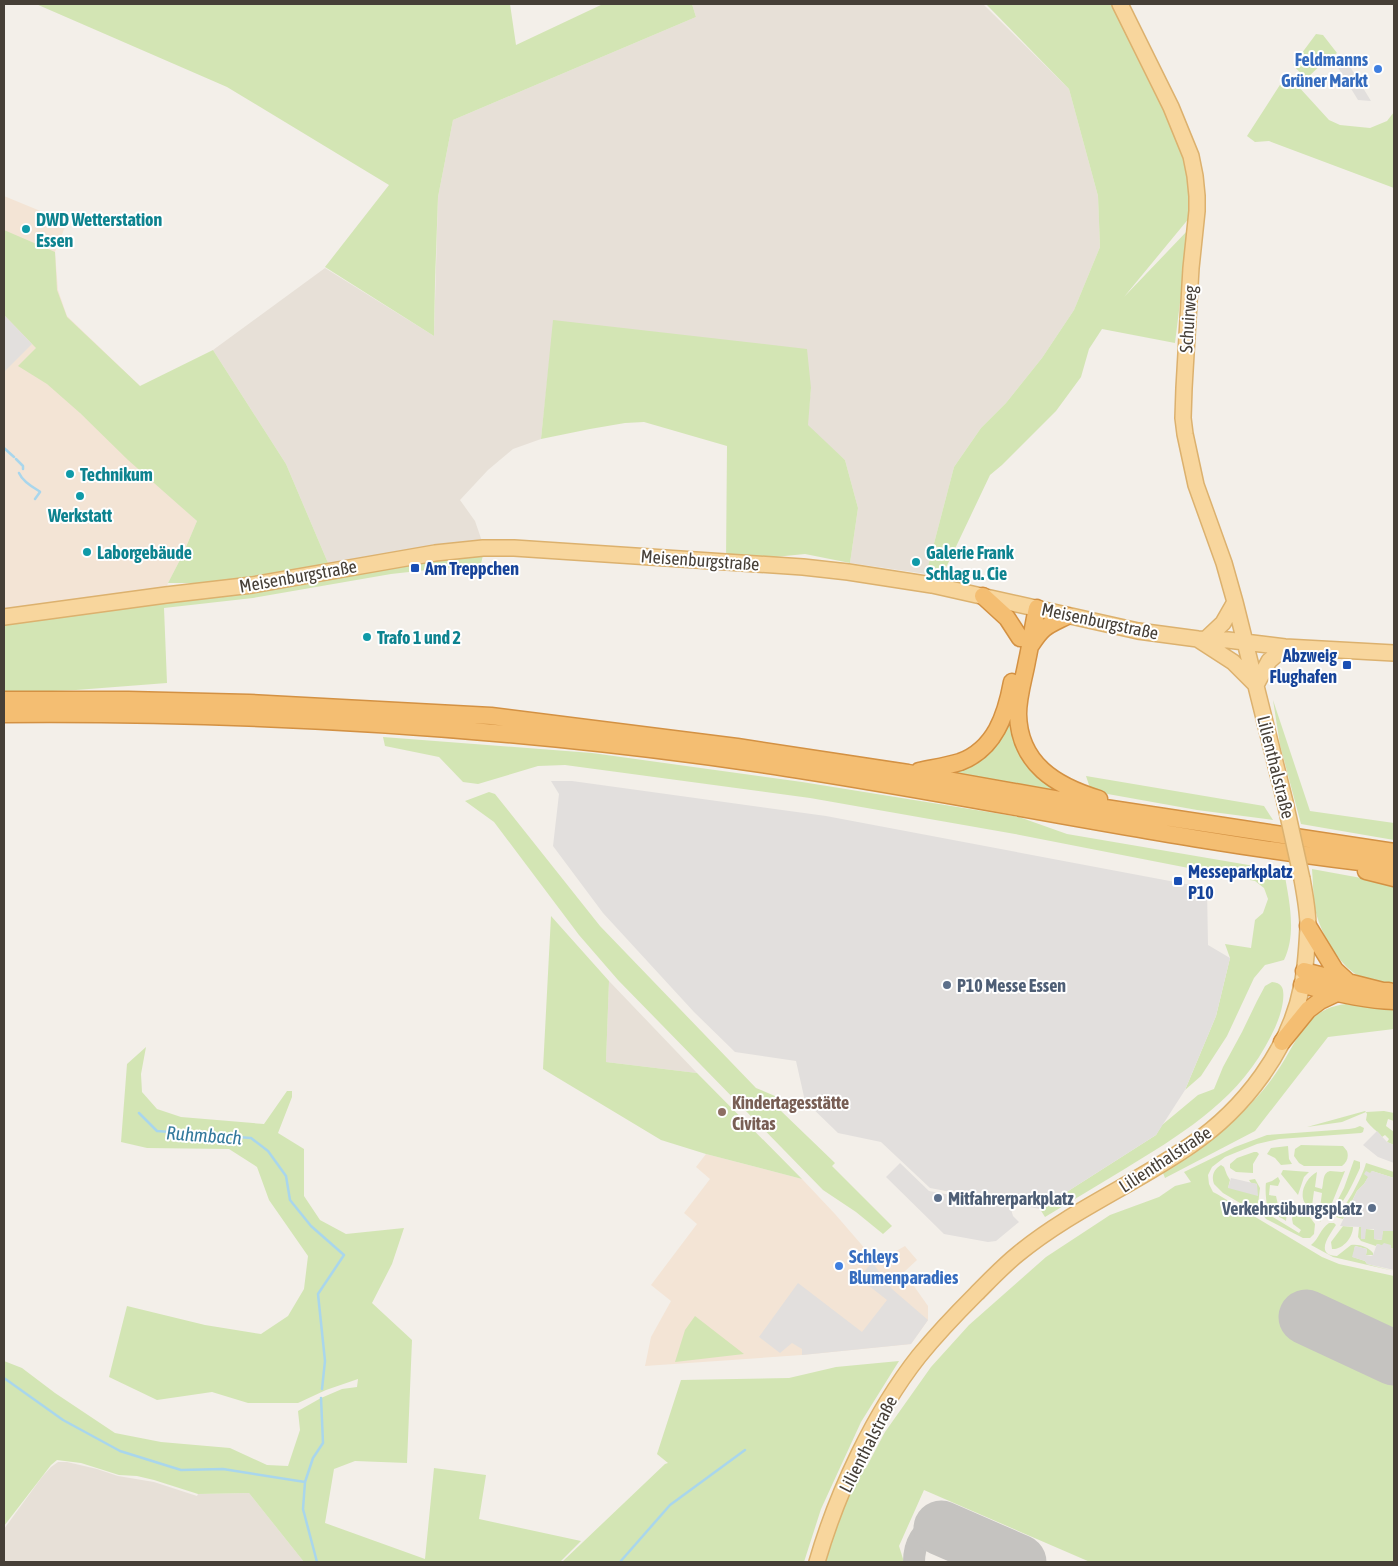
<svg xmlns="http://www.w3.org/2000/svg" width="1398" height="1566" viewBox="0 0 1398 1566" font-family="'Asap Condensed',sans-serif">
  <rect width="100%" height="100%" fill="#f3efe9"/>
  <!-- residential -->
  <path fill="#e7e0d7" d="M692 4H983L1069 89 1098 196 1100 247 1074 310 1042 358 1006 403 981 428 954 467 926 574 850 563 858 508 845 460 807 426 811 388 550 355 541 439 513 449 488 470 460 500 475 521 484 547 331 570 286 464 213 350 325 268 434 336 438 197 453 120 696 17Z
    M609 981 697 1073 606 1062Z
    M58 1462H67L97 1469 118 1476 154 1482 197 1496 198 1494 249 1493 304 1562H4V1529L42 1477 51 1467Z"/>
  <!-- commercial -->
  <path fill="#f3e4d5" d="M4 196 67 222 55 252 58 290 67 316 140 386 80 413 197 521 183 554 168 583 164 598 4 618Z
    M706 1154 802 1179 835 1214 867 1251 891 1254 905 1246 917 1260 904 1272 928 1306V1320L911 1344 802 1355 645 1366 651 1337 671 1301 651 1285 697 1224 684 1213 710 1179 696 1167Z"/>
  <!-- green -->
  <path fill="#d3e5b4" d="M36 4H510L516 45 603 4H692L696 17 453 120 438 197 435 282 434 336 325 267 389 185 227 87Z
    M986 4H1115L1178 137 1190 175V217L1124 297 1189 229 1175 343 1102 329 1089 349 1081 377 1056 411 1002 465 990 475 943 574H926L954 467 981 428 1006 403 1042 358 1074 310 1100 247 1098 196 1069 89Z
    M1316 34 1323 35 1337 53 1330 58H1328L1306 79 1293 65Z
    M1287 74 1329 120 1340 125 1370 128 1387 121 1394 112V188L1269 141 1255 142 1247 136Z
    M4 230 55 252 57 290 67 317 140 386 213 350 286 464 331 570 253 583H168L183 554 197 521 128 460 80 413 47 384 18 366 36 348 4 315Z
    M553 320 807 349 811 388 808 425 845 460 858 508 850 563 805 554 726 562 727 446 644 422 625 423 590 429 541 439Z
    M484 550 481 564 391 574 253 598 164 608 167 683 76 690 4 693V619Z
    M1273 700 1310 811 1394 823V840L1301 824 1280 745Z
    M1012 704 1020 741 1068 793 940 771 967 764Z
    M383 737 592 753 802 782 1019 817 1067 834 1284 871C1289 900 1297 933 1284 960L1265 965 1254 978 1227 1036 1201 1076 1185 1090 1216 1016 1230 958 1225 944 1251 948 1255 920 1263 913 1268 899 1264 888 1255 881 1015 834 810 798 565 765 538 766 478 784 463 782 439 757 385 746Z
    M1086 776 1264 806 1273 820 1197 810 1091 791Z
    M489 792 495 794 600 926 756 1088 775 1096 780 1110 835 1163 832 1166 892 1226 883 1234 856 1212 823 1190 618 980 579 935 494 822 465 801Z
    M1312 869 1394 884V985C1383 985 1363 980 1354 973 1336 960 1319 930 1315 908 1313 895 1313 881 1312 869Z
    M551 916 609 981 606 1062 697 1073 802 1179 706 1154 661 1140 543 1069Z
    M1272 982C1284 983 1284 991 1283 1001 1281 1017 1273 1033 1265 1047 1233 1104 1177 1137 1123 1170 1097 1186 1071 1201 1045 1217L1040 1209 1156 1135 1162 1125 1198 1095 1214 1089 1223 1067 1242 1032 1257 1001 1265 986Z
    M1346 1004 1394 1009V1029L1328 1037 1255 1131 1165 1178 1163 1173C1199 1150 1228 1129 1256 1098 1265 1089 1273 1078 1280 1067 1299 1038 1306 1009 1346 1004Z
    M146 1047 141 1074 142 1092 157 1109 181 1117 264 1124 287 1091H292V1097L278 1133 304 1149V1196L320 1220 346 1234 404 1228 392 1264 372 1303 412 1340 407 1463 355 1461 334 1469 325 1523 425 1559 434 1468 486 1475 479 1519 581 1541 560 1562H304L249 1493 198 1494 154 1480 137 1476 119 1475 81 1463 57 1460 51 1465 4 1526V1361L22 1368 55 1393 115 1433 161 1442 230 1448 267 1465 288 1466 300 1430 298 1411 321 1398 342 1389 357 1387 358 1379 326 1390 298 1403H248L212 1392 157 1400 109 1377 127 1306 205 1325 261 1334 288 1316 304 1289 308 1256 269 1200 257 1167 229 1149 147 1148 121 1142 127 1064Z
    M1365 1111 1366 1112 1384 1111 1394 1113V1121L1388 1119 1386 1126 1394 1132V1145L1387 1142 1389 1139 1385 1135 1382 1137C1377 1130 1371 1128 1366 1120L1367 1114 1366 1112 1342 1122 1307 1127Z
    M1360 1126 1364 1128 1363 1132 1361 1133 1279 1139 1257 1144 1225 1157 1212 1167 1208 1175 1209 1184 1213 1192 1217 1194 1322 1257 1339 1264 1394 1276V1562H1090L924 1490 899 1546 904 1562H824L848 1494 861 1468H866L885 1432 931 1367 969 1325 1046 1257 1110 1215 1159 1197 1175 1186 1191 1182 1184 1172 1235 1147 1267 1135 1349 1129 1355 1128Z
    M1301 1145 1343 1146 1347 1151C1349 1157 1347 1162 1342 1166H1304L1299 1163 1294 1156 1295 1149Z
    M1288 1146 1289 1159 1292 1164 1281 1165 1275 1158 1267 1154 1271 1148Z
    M1254 1152H1257L1259 1154 1253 1164V1173L1236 1172 1230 1168V1164L1237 1158Z
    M1354 1160 1360 1162V1168C1353 1183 1344 1205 1330 1215L1344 1188Z
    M1366 1163 1394 1172V1178L1372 1171 1364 1184 1357 1191 1343 1219 1336 1217C1347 1205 1362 1178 1366 1163Z
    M1221 1165 1224 1167 1227 1175 1230 1180 1228 1188 1257 1184 1251 1183 1249 1180 1255 1179 1260 1188 1257 1213 1223 1193 1214 1184C1211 1176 1214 1169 1221 1165Z
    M1283 1170 1309 1172 1304 1177 1298 1195 1281 1174Z
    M1330 1171 1342 1172 1345 1171 1332 1203 1320 1222 1319 1215 1322 1193 1314 1191 1312 1206 1309 1207C1296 1198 1305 1178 1317 1172L1315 1187 1322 1189C1324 1182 1322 1173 1330 1171Z
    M1278 1177 1280 1181 1278 1186 1270 1185 1269 1195 1276 1196 1278 1205 1287 1212 1286 1221C1281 1217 1271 1214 1268 1208 1266 1204 1265 1188 1266 1183L1272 1181Z
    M1262 1201 1265 1210 1268 1214 1299 1233 1301 1230 1293 1224 1292 1219 1293 1213 1297 1211 1300 1204 1315 1224 1314 1234 1310 1238H1303L1266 1219 1263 1215Z
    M1329 1223H1334L1336 1225C1331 1233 1313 1255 1337 1256L1351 1245C1360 1244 1368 1247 1373 1253V1255H1366L1367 1249 1355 1246 1353 1257 1365 1261 1367 1264 1394 1271 1333 1257 1311 1245C1319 1239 1320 1229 1329 1223Z
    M1343 1226 1353 1227C1353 1237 1343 1250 1332 1249L1331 1242Z
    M1359 1227H1361L1362 1239 1366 1229 1374 1230V1239L1381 1240 1383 1231H1394V1249L1377 1244 1376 1246 1361 1241 1358 1237Z
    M695 1316 744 1354 675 1362 685 1330Z
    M899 1361 861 1422 821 1509 804 1562H562L665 1464 668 1463 657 1454 681 1380 789 1378 836 1367Z"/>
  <!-- parking -->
  <path fill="#e2dfdd" d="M1343 55 1371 101 1358 100 1334 61Z
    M4 315 32 344 5 371 4 370Z
    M551 781H572L826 816 1207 888 1208 945 1230 958 1216 1016 1185 1090 1156 1135 1040 1209 930 1188 881 1142 838 1133 805 1101 796 1061 735 1052 694 1012 603 913 553 846 559 794Z
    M1377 1131 1387 1142 1394 1145V1163L1378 1157 1363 1145Z
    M900 1163 929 1191 1010 1206 1013 1216 1019 1222 996 1241 988 1242 944 1234 886 1177Z
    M1366 1171 1370 1173 1372 1171 1394 1178V1231H1383L1382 1240 1374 1239V1229H1366L1365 1239H1361V1227L1340 1226 1357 1191 1364 1184 1368 1177 1364 1174Z
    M1231 1178 1257 1184 1258 1196 1228 1188Z
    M1384 1243 1391 1245V1248L1394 1249V1270L1367 1264 1365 1261 1352 1257 1355 1246 1367 1249 1366 1255 1371 1256 1373 1255 1377 1244 1382 1245Z
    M872 1262 892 1289 928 1320 911 1344 802 1355V1349L792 1343 780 1353 759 1337 798 1283 862 1332 887 1300 859 1278Z"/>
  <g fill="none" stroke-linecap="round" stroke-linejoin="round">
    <!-- stream -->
    <path stroke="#a9d6ec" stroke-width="2.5" d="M4 448 14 457
      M16 459 23 466V469
      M19 473C22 480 32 487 39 491L40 492 35 499
      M139 1113 157 1131 251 1138 268 1151 286 1176 290 1200 311 1226 344 1255 318 1294 325 1361 322 1389
      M4 1378 63 1420 120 1451 181 1470 223 1469 305 1482
      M317 1562 303 1509 305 1482 313 1458 323 1443 321 1398
      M620 1562 670 1505 745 1450"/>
    <!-- taxiway -->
    <path stroke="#c5c3c0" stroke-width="22" d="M914 1562C914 1547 921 1525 941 1528"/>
    <!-- runway -->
    <path stroke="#c5c3c0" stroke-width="55" d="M1306 1317 1394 1358
      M941 1528 1019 1562"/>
    <defs>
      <path id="major" d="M1120 4 1171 107 1191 156 1195 176 1197 196V211L1191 268 1184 388 1183 418 1185 434 1196 485 1224 563 1235 602 1285 802
        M4 617 166 595 252 585 435 553 483 548H514L803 567 848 572 932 585 1138 631 1198 639 1228 640 1285 647 1394 653
        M1206 639 1223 623 1235 602
        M1199 640 1233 662 1255 684
        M1256 685 1269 661 1285 647
        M817 1562C837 1493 874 1413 919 1356 937 1334 956 1314 976 1294 990 1280 1003 1266 1018 1254 1070 1211 1135 1184 1191 1145 1244 1109 1290 1049 1302 985 1306 967 1307 946 1308 927 1308 911 1305 895 1302 879"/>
      <path id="highway" d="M983 596 1007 618 1020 638
        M1037 608C1033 626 1031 643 1027 661 1024 678 1018 696 1018 714 1019 764 1056 786 1099 799
        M1031 645C1043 626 1047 626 1067 616
        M4 700H128L249 703 491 716 737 747 908 773 1105 808 1394 852
        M4 714C248 712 492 726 734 760 955 791 1173 842 1394 866
        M919 771C933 768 947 766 960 762 995 749 1006 715 1012 682
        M1366 871 1394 878
        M1308 926 1335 970 1347 981
        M1304 971 1383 991H1389
        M1302 985C1333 992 1363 1000 1394 1001
        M1282 1042 1308 1010 1320 1001 1337 993"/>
    </defs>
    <!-- major casing -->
    <use href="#major" stroke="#dcb16e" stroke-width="18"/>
    <!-- highway casing -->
    <use href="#highway" stroke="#d39143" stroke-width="19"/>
    <!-- major -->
    <use href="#major" stroke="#f8d69d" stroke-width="15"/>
    <!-- highway -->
    <use href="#highway" stroke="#f4be72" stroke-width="16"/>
    <defs>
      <path id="major-bridge" d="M1285 802 1302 879"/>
    </defs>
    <!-- major-bridge casing -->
    <use href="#major-bridge" stroke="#dcb16e" stroke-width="18" stroke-linecap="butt"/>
    <!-- major-bridge -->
    <use href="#major-bridge" stroke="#f8d69d" stroke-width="15"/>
  </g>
  <!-- markers -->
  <g fill="#3f7fe0" stroke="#fff" stroke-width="2">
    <circle cx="1378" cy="69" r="5"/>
    <circle cx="839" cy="1266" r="5"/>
  </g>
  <g fill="#0f9aa8" stroke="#fff" stroke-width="2">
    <circle cx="26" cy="229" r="5"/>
    <circle cx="70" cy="474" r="5"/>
    <circle cx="80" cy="496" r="5"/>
    <circle cx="87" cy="552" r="5"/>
    <circle cx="916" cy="562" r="5"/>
    <circle cx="367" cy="637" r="5"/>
  </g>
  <g fill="#1a4fb4" stroke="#fff" stroke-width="2">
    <rect x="410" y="563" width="10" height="10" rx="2.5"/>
    <rect x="1342" y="660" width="10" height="10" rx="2.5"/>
    <rect x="1173" y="876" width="10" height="10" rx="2.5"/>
  </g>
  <g fill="#5c6f8a" stroke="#fff" stroke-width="2">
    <circle cx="947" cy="985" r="5"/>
    <circle cx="938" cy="1198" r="5"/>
    <circle cx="1372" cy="1208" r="5"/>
  </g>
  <circle fill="#8d6e63" stroke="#fff" stroke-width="2" cx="722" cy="1112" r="5"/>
  <g text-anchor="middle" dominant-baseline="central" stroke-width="4" stroke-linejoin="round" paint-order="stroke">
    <!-- shop labels -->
    <g font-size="18" font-weight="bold" fill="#366cbe" stroke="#fff" text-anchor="end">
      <text x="1368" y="59">Feldmanns<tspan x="1368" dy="21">Grüner Markt</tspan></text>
      <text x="849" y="1256" text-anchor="start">Schleys<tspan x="849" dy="21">Blumenparadies</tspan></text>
    </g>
    <!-- culture labels -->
    <g font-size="18" font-weight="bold" fill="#0d838f" stroke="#fff" text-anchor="start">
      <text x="36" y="219">DWD Wetterstation<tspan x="36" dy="21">Essen</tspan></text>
      <text x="80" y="474">Technikum</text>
      <text x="80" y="515" text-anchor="middle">Werkstatt</text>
      <text x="97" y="552">Laborgebäude</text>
      <text x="926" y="552">Galerie Frank<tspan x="926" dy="21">Schlag u. Cie</tspan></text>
      <text x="377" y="637">Trafo 1 und 2</text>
    </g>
    <!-- street labels -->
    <g font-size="18" fill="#463f37" stroke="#fff">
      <text transform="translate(1188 319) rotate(-86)">Schuirweg</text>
      <text transform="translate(700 560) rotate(4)">Meisenburgstraße</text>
      <text transform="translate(298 576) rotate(-10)">Meisenburgstraße</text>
      <text transform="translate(1100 621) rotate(12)">Meisenburgstraße</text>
      <text transform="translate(1276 767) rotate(76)">Lilienthalstraße</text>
      <text transform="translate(1165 1159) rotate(-33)">Lilienthalstraße</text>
      <text transform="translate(868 1444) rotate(-63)">Lilienthalstraße</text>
    </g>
    <!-- transit labels -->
    <g font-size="18" font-weight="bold" fill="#164399" stroke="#fff" text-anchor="start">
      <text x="425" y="568">Am Treppchen</text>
      <text x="1337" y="655" text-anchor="end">Abzweig<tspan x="1337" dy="21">Flughafen</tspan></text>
      <text x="1188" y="871">Messeparkplatz<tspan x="1188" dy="21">P10</tspan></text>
    </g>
    <!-- service labels -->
    <g font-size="18" font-weight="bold" fill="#4e5e75" stroke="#fff" text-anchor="start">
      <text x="957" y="985">P10 Messe Essen</text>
      <text x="948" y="1198">Mitfahrerparkplatz</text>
      <text x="1362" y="1208" text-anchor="end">Verkehrsübungsplatz</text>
    </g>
    <!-- education labels -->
    <g font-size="18" font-weight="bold" fill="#785e54" stroke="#fff" text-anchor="start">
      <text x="732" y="1102">Kindertagesstätte<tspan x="732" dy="21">Civitas</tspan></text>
    </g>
    <!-- water labels -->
    <g font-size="19" font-style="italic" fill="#33799c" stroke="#fff">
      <text transform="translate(204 1135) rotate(4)">Ruhmbach</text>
    </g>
  </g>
  <!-- border -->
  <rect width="1398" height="1566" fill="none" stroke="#463f37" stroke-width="10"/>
</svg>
